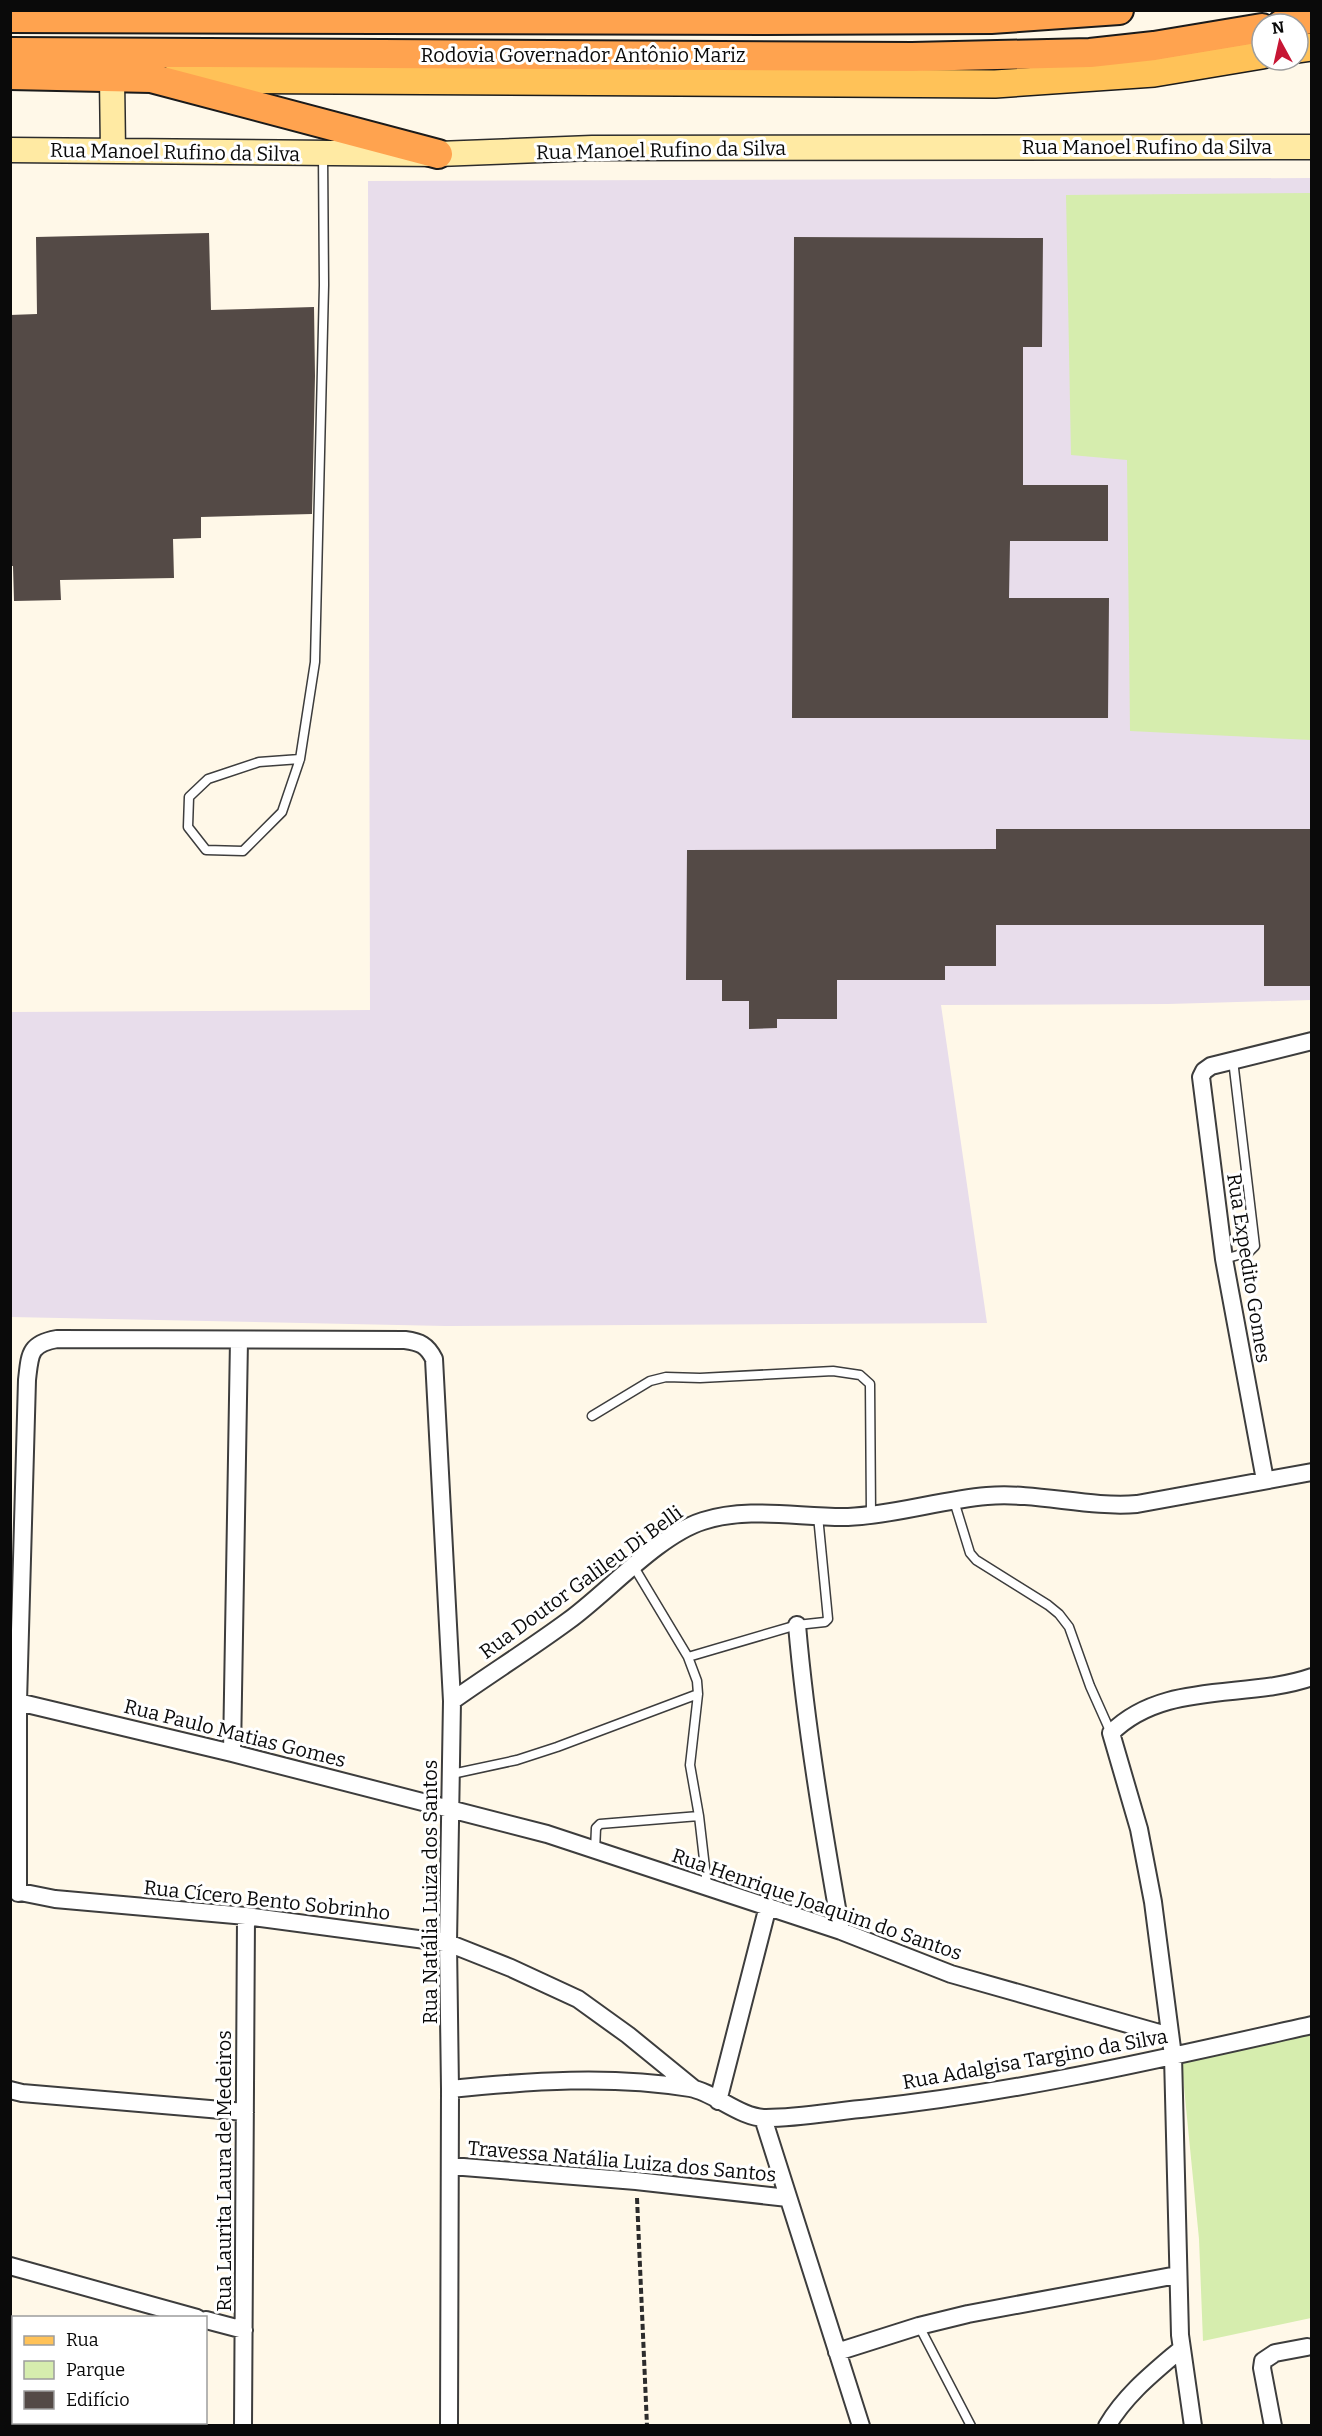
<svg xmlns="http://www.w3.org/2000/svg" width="1322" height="2436" viewBox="0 0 1322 2436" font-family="Bitter,serif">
  <rect width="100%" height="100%" fill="#fff8e8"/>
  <!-- industrial -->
  <path fill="#e8ddeb" d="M1311 178V1000L1168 1004 941 1005 987 1323 446 1326 11 1317V1012L370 1010 368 181Z"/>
  <!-- green -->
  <path fill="#d6edae" d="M1311 193V740L1130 731 1127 460 1071 455 1066 195Z
    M1311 2029V2318L1203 2341 1199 2239 1181 2057Z"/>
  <!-- building -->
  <path fill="#544a46" d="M209 233 211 310 314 307 315 376 312 514 201 517V538L173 539 174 578 60 580 61 600 14 601 13 566H10V315L37 314 36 237Z
    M794 237 1043 238 1042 347H1023V485H1108V541H1010L1009 598H1109L1108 718H792Z
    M996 829H1311V986H1264V925H996V966H945V980H837V1019H777V1028L749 1029V1001H722V980H686L687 850 996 849Z"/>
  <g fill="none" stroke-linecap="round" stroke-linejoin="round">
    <defs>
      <path id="service" d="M300 759 259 762 208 779 189 797 188 827 206 850 243 851 282 812 300 759 315 662 324 285 323 155
        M1224 1259 1249 1252 1255 1246 1233 1060
        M592 1416 650 1381 666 1377 700 1378 833 1371 860 1375 870 1384 871 1515
        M954 1501 970 1553 976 1560 1048 1605 1059 1614 1069 1627 1090 1686 1111 1733
        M634 1567 688 1657
        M452 1774 517 1760 557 1747 698 1694
        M699 1816 690 1765 698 1694 697 1681 688 1657 797 1625 825 1622 828 1619 818 1516
        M595 1851 596 1828 600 1824 699 1816 707 1885
        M919 2326 971 2426"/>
      <path id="minor" d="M1265 1480 1224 1259 1201 1077 1204 1071 1211 1066 1312 1041
        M797 1625C806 1728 823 1829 841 1931
        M10 1696 18 1702 232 1753 547 1834 841 1931 951 1974 1170 2036
        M452 1701C490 1674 530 1649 568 1621 607 1593 658 1535 703 1521 749 1506 800 1518 848 1517 895 1515 940 1500 987 1496 1038 1492 1087 1508 1137 1504L1312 1472
        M232 1753 239 1340
        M10 1890 55 1899 246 1916 448 1943 511 1968 578 1999 628 2035 693 2088
        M18 1893V1702L27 1380C30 1354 29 1344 57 1339L405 1340C420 1342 427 1345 434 1359L452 1701 448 1943 450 2089 449 2426
        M450 2089C531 2081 610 2075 690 2088 714 2092 740 2118 766 2118 800 2118 836 2111 870 2108 1019 2092 1165 2058 1312 2025
        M10 2090 22 2093 245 2112
        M718 2101 768 1906
        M763 2118 861 2426
        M451 2166 636 2181 788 2198
        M10 2266 197 2318
        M206 2320 244 2330
        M837 2352 919 2326 968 2314 1177 2275
        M243 2426 246 1916
        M1107 2426C1126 2394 1153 2373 1181 2349
        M1193 2426 1180 2335 1173 2056 1153 1902 1139 1829 1111 1733C1164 1680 1246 1700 1312 1677
        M1273 2426 1262 2368 1263 2361 1275 2353 1307 2347"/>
      <path id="secondary" d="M112 78 113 151
        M10 150 438 154 592 148 1312 147"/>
      <path id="primary" d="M1298 49 1312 47
        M173 79 995 84 1154 73 1262 55"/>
      <path id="trunk" d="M10 18 767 20 991 19 1119 10
        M1282 24 1312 19
        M10 52 912 57 1090 53 1154 46 1262 28
        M10 75 151 78 438 154"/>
    </defs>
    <!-- service casing -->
    <use href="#service" stroke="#3d3d3d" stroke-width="11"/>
    <!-- minor casing -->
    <use href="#minor" stroke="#3d3d3d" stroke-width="20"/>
    <!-- secondary casing -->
    <use href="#secondary" stroke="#2c2c2c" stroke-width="27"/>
    <!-- primary casing -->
    <use href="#primary" stroke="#1b1b1b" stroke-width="30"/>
    <!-- trunk casing -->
    <use href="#trunk" stroke="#1b1b1b" stroke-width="32"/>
    <!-- path -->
    <path stroke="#2c2c2c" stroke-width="4" stroke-dasharray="6 3" stroke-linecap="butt" d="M637 2198 647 2426"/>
    <!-- service -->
    <use href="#service" stroke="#fff" stroke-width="8"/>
    <!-- minor -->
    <use href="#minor" stroke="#fff" stroke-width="16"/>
    <!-- secondary -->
    <use href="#secondary" stroke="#ffeaa3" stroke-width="24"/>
    <!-- primary -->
    <use href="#primary" stroke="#ffc258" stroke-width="27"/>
    <!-- trunk -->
    <use href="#trunk" stroke="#ffa34f" stroke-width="28"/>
  </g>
  <g text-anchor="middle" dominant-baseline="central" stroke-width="6" stroke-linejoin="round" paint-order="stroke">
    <!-- street labels -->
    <g font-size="20" fill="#0a0a0a" stroke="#fff">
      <text x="583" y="55">Rodovia Governador Antônio Mariz</text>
      <text x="1147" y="147">Rua Manoel Rufino da Silva</text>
      <text transform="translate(661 150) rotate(-1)">Rua Manoel Rufino da Silva</text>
      <text transform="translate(175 152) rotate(1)">Rua Manoel Rufino da Silva</text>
      <text transform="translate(1249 1268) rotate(81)">Rua Expedito Gomes</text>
      <text transform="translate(581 1582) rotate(-36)">Rua Doutor Galileu Di Belli</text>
      <text transform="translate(235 1733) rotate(14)">Rua Paulo Matias Gomes</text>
      <text transform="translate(430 1892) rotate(-90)">Rua Natália Luiza dos Santos</text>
      <text transform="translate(267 1900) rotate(6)">Rua Cícero Bento Sobrinho</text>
      <text transform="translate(817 1904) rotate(19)">Rua Henrique Joaquim do Santos</text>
      <text transform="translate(1035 2059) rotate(-10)">Rua Adalgisa Targino da Silva</text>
      <text transform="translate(622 2161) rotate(5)">Travessa Natália Luiza dos Santos</text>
      <text transform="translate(224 2171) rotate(-90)">Rua Laurita Laura de Medeiros</text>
    </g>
  </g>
  <!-- border -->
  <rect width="1322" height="2436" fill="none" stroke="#0a0a0a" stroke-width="24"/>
  <!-- legend -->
  <rect x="12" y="2316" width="195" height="108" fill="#ffffff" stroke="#9d9d9d" stroke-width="1.5"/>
  <rect x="24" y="2336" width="30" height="9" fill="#ffc258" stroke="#9d9d9d" stroke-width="1.5"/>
  <text x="66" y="2346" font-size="18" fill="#0a0a0a">Rua</text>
  <rect x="24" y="2361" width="30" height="18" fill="#d6edae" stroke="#9d9d9d" stroke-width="1.5"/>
  <text x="66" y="2376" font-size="18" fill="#0a0a0a">Parque</text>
  <rect x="24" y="2391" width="30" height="18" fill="#544a46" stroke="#9d9d9d" stroke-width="1.5"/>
  <text x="66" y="2406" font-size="18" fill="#0a0a0a">Edifício</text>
  <!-- north arrow -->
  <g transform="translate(1280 42) rotate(352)"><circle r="28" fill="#ffffff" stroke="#9d9d9d" stroke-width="1.5"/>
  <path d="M0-4.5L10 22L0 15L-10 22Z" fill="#c71634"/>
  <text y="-9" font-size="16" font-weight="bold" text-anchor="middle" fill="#0a0a0a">N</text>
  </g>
</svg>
